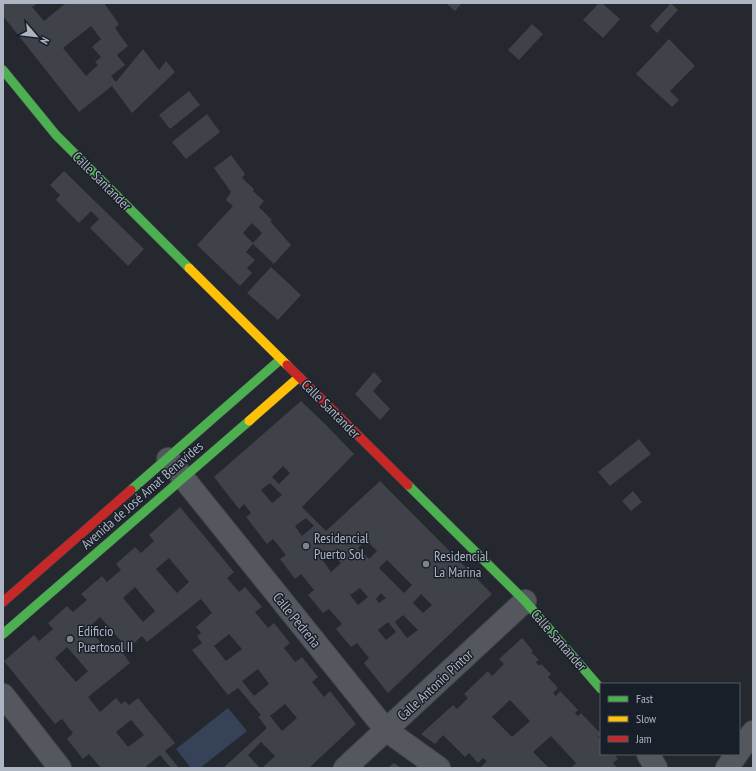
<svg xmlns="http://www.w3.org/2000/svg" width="756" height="771" viewBox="0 0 756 771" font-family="'PT Sans Narrow',sans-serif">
  <rect width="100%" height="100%" fill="#25292f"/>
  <!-- water -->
  <path fill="#354258" d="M228 708 247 731 200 768H191L176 749Z"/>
  <!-- building -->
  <path fill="#3f4248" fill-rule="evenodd" d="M3 3H38L32 7 44 21 66 3H104L119 24 115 28 128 46 117 55 125 65 111 76 116 82 143 49 159 70 166 61 175 72 132 113 112 86 79 112 3 16ZM91 26 101 39 92 47 101 57 95 62 98 65 86 76 63 48Z
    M446 3H462L455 11Z
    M599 3H602L620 19 603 38 583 20Z
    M671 3 678 10 657 33 650 26Z
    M532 24 543 34 519 60 508 50Z
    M669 39 695 66 670 91 679 100 672 107 636 74Z
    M189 91 200 105 170 129 159 115Z
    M207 114 220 132 186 159 172 142Z
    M231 155 245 174 242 178 254 189 253 191 264 201 259 207 272 220 270 221 291 245 274 264 253 244 246 252 255 260 247 268 252 273 240 286 197 245 233 206 226 200 231 192 214 168ZM252 223 262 233 253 243 243 233Z
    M64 171 144 249 128 266 90 228 99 219 91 211 79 223 56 200 60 195 50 185Z
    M271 267 301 295 278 320 247 293Z
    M374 372 382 381 373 391 390 409 380 420 355 394Z
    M301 401 325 424 354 454 302 507 326 531 380 481 492 594 388 693 364 663 369 658 357 643 351 647 336 629 342 624 329 609 323 613 308 595 314 590 301 574 295 579 280 559 286 555 273 539 267 544 246 517 251 513 244 504 239 509 214 477ZM283 466 290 473 279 484 272 477ZM270 483 282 495 272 503 261 490ZM306 518 314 526 302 536 295 526ZM366 540 377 551 369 559 358 548ZM332 554 341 563 331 572 323 561ZM387 560 412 585 404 593 379 568ZM360 588 368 597 358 605 350 595ZM381 593 386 598 379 603 376 599ZM421 594 432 605 423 613 413 603ZM403 615 418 630 407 638 395 622ZM388 622 396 632 386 640 378 630Z
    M639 439 651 454 610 486 598 472Z
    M633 491 642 502 631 511 622 501Z
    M180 507 234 572 227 578 239 592 245 587 262 607 255 612 268 628 274 623 290 643 284 648 295 662 302 657 318 677 312 682 324 697 330 691 356 724 309 768H262L275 756 261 742 248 755 260 768H223L267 728 258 717 261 715 238 688 228 695 192 650 202 643 197 636 201 633 196 627 212 613 201 599 147 642 142 636 123 653 130 663 88 697 100 712 116 698 121 704 125 701 129 705 138 698 175 743 165 751 179 768H171L160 755 144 768H101L89 754 83 759 67 739 73 733 62 719 55 724 4 661 34 635 39 641 53 629 48 623 67 606 73 612 87 600 81 594 102 576 107 582 121 570 116 564 135 547 141 553 154 541 149 535ZM169 558 189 582 177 593 156 569ZM135 587 155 611 143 622 123 598ZM100 617 121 641 109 652 88 628ZM229 634 242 649 226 661 214 646ZM67 647 88 671 76 682 55 658ZM258 669 269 684 254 696 242 681ZM285 704 297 718 282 731 270 716ZM131 720 144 735 128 747 116 732Z
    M522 638 533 651 531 652 539 660 536 662 539 666 541 664 551 674 548 677 558 688 553 693 556 696 560 691 578 710 575 713 578 716 581 713 601 734 598 737 601 740V754H614L618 759 613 763 617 768H571L576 763 551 736 533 752 549 768H483L481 767 487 761 483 758 478 763 469 753 465 757 443 735 435 744 421 734 453 705 457 709 468 698 464 694 488 671 492 676 504 664 499 659ZM510 700 530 721 512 737 492 717Z
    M394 763 401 768H388Z"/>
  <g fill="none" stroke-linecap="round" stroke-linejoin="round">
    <defs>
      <path id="street" d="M168 459 386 730 439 768
        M3 695 60 768
        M739 751 753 732
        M648 754 656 768
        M345 768 525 601
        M727 768 737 754"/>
      <path id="fast" d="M3 70 56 135 189 268
        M408 485 525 601 601 689
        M131 490 281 359
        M3 634 249 421"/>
      <path id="slow" d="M189 268 287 365
        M249 421 299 377"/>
      <path id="jam" d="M287 365 408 485
        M3 602 131 490"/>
    </defs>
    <!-- street casing -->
    <use href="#street" stroke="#42454a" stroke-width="24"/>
    <!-- fast casing -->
    <use href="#fast" stroke="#42454a" stroke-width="10"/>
    <!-- slow casing -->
    <use href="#slow" stroke="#42454a" stroke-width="10"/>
    <!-- jam casing -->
    <use href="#jam" stroke="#42454a" stroke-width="10"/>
    <!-- street -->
    <use href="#street" stroke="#54575e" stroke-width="22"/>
    <!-- fast -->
    <use href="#fast" stroke="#4caf50" stroke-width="9"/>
    <!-- slow -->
    <use href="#slow" stroke="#ffc107" stroke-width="9"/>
    <!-- jam -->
    <use href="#jam" stroke="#c62828" stroke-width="9"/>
  </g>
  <!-- markers -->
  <g fill="#7e848f" stroke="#191f29" stroke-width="1.5">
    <circle cx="306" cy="546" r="4"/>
    <circle cx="426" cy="564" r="4"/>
    <circle cx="70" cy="639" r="4"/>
  </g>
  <g text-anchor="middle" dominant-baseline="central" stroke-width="3" stroke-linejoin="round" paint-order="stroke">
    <!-- street labels -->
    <g font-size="14" fill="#aeb5c2" stroke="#191f29">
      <text transform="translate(102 181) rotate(45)">Calle Santander</text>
      <text transform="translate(331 409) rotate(45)">Calle Santander</text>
      <text transform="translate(142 495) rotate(-41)">Avenida de José Amat Benavides</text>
      <text transform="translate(297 620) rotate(51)">Calle Pedreña</text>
      <text transform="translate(559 640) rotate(49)">Calle Santander</text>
      <text transform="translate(435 685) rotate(-43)">Calle Antonio Pintor</text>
    </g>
    <!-- poi labels -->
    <g font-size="14" fill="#aeb5c2" stroke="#191f29" text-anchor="start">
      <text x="314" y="538">Residencial<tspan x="314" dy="16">Puerto Sol</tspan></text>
      <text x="434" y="556">Residencial<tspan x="434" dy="16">La Marina</tspan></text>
      <text x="78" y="631">Edificio<tspan x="78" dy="16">Puertosol II</tspan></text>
    </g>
  </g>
  <!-- border -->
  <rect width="756" height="771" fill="none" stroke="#aeb5c2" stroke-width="8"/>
  <!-- legend -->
  <rect x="600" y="683" width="140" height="72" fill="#191f29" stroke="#555b66"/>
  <rect x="608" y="696" width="20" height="6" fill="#4caf50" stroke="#555b66"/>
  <text x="636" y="703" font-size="12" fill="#aeb5c2">Fast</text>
  <rect x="608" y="716" width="20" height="6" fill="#ffc107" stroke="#555b66"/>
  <text x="636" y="723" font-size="12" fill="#aeb5c2">Slow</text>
  <rect x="608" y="736" width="20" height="6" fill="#c62828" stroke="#555b66"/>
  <text x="636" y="743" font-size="12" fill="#aeb5c2">Jam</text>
  <!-- north arrow -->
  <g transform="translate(36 36) rotate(118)" stroke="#191f29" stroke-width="3" paint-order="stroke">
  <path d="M0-3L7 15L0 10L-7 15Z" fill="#aeb5c2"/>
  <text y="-6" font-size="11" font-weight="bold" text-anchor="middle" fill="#aeb5c2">N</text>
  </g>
</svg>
